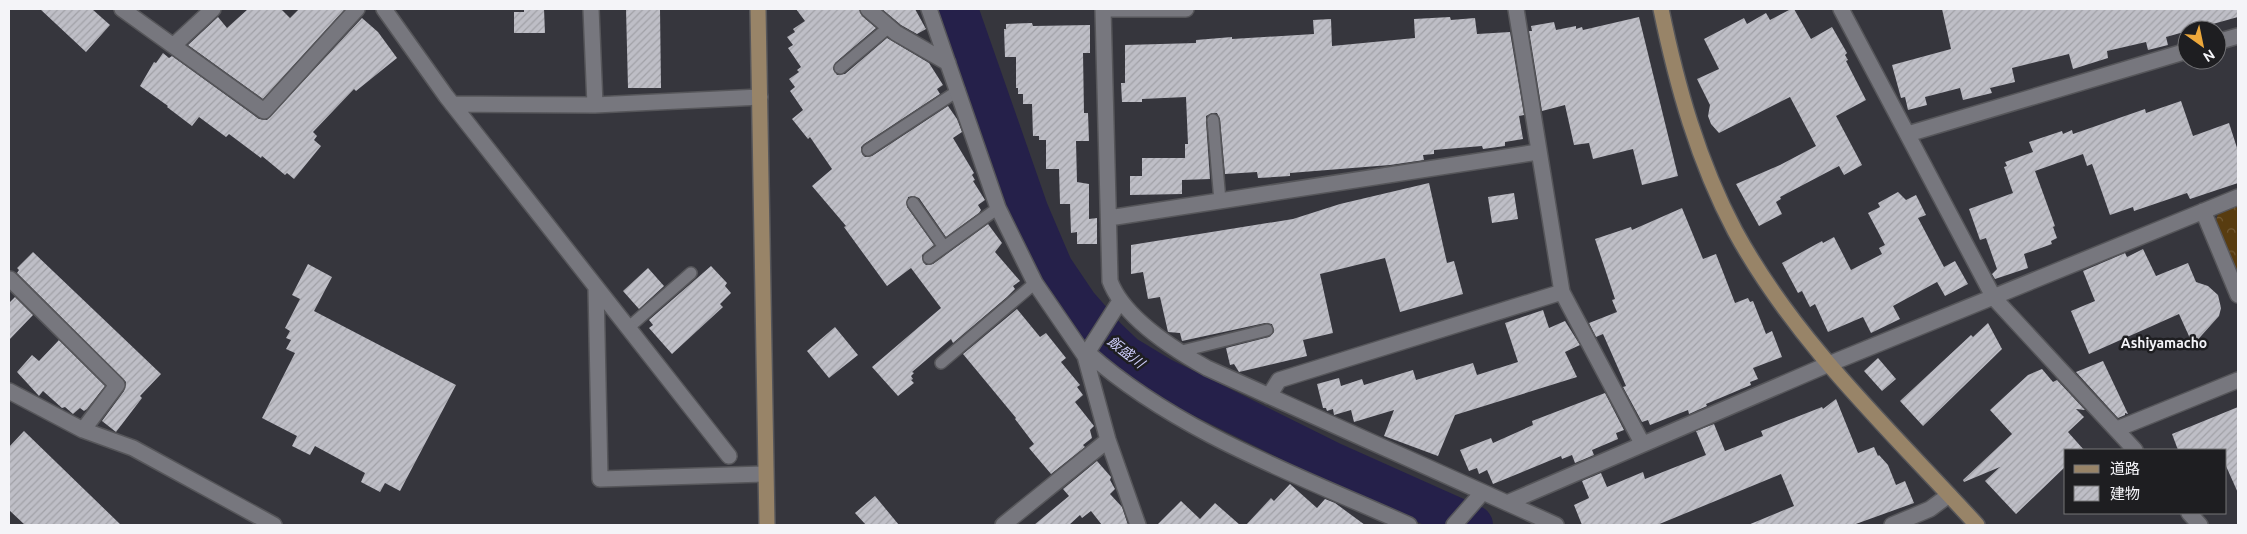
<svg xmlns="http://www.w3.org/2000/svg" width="2247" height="534" viewBox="0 0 2247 534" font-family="Ubuntu,'Noto Sans JP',sans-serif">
  <defs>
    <pattern id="park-crowns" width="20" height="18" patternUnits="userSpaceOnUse" patternTransform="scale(1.25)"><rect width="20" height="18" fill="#583c10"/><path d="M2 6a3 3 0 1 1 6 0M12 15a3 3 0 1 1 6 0" fill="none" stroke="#715934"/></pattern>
    <pattern id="building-hatch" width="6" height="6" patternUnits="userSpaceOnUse" patternTransform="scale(1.25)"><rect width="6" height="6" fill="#bebec6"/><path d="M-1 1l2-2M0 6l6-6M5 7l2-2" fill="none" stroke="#a1a1a7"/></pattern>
  </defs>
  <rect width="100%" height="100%" fill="#36363d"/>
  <!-- park -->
  <path fill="url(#park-crowns)" d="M2238 206V285L2214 227 2218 214Z"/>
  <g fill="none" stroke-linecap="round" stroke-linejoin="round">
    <!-- river -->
    <path stroke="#25204a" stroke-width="40" d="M958 9 1029 212 1053 268 1078 305 1106 337 1125 355 1163 378 1330 461 1473 525"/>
  </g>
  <!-- building -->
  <path fill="url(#building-hatch)" d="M40 9H92L110 25 86 52Z
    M248 9H281L290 18 299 9H345L263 99 188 45 218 17 227 28Z
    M524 9H544L545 33H514V12H524Z
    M626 9H660L661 88H628Z
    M796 9H859L862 16 876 28 835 63 833 69 837 75 845 74 887 38 929 63 943 85 937 89 940 94 864 144 861 147 862 154 865 157 872 156 948 106 957 119 962 132 953 138 974 173 972 175 975 180 973 181 985 200 978 205 981 210 979 213 946 237 919 198 913 196 908 197 907 207 934 245 922 255 923 262 926 265 933 264 988 224 1002 243 995 252 1020 281 1013 286 1015 289 1007 297 953 343 951 339 912 372 914 373 911 376 913 379 911 380 914 383 898 396 872 367 941 308 911 268 887 286 844 227 846 226 812 186 832 169 810 137 808 139 792 119 803 110 790 91 795 87 789 79 799 72 797 70 801 67 788 48 793 45 787 37 795 32 793 29 805 21Z
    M882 9H915L926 29 917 34 901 25Z
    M1791 9H1794L1811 39 1832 27 1847 53 1845 55 1848 60 1846 61 1866 100 1836 116 1862 165 1844 175 1839 166 1780 197 1781 199 1776 202 1782 214 1759 226 1736 184 1780 165 1816 146 1790 97 1719 133 1711 124 1708 116 1710 105 1697 79 1719 69 1704 39 1744 18 1747 24 1766 13 1770 20Z
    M1942 9H2238V17L2166 37 2168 45 2148 50 2146 42 2107 51 2108 58 2073 69 2069 54 2012 68 2015 82 1990 88 1992 93 1963 100 1960 88 1925 97 1927 105 1908 110 1905 97 1901 98 1892 65 1951 49Z
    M1450 17 1451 20 1475 18 1477 34 1510 32 1524 115 1519 116 1523 139 1505 142V146L1483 149 1482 146 1434 150V154L1423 155 1424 160 1390 165 1290 173V176L1258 178 1257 172 1225 174 1220 119 1217 113H1212L1206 116V121L1210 179 1182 180V194L1130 195V176H1142V158H1185V144H1188L1186 97 1142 99V102H1122L1121 83H1125V45L1196 43V40L1232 37V39L1314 34 1313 20 1331 19 1332 46 1415 38 1414 19Z
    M1639 17 1678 176 1642 185 1633 149 1593 159 1589 143 1574 145 1565 105 1542 111 1529 31H1532L1531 26 1554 22 1556 30 1576 26V29L1582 27 1583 30Z
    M362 18 378 32 397 58 356 91 354 89 313 132 317 136 314 140 321 146 294 179 287 173 285 175 262 156 261 158 229 134 226 137 199 117 192 126 167 107 168 106 140 86 154 62 156 63 163 53 169 58 172 56 259 119 267 120Z
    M1032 23 1033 26 1090 25V53H1083L1084 113H1088L1089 141H1076L1077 182 1089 184V219L1097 218V244H1077V232L1071 233 1070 204H1060L1059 169H1046V140H1039V136H1033L1032 104H1023V94H1018V88H1016V57H1005L1004 29H1006V24Z
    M2181 101 2193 136 2229 123 2238 151V183L2190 199 2187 193 2134 211 2133 207 2110 215 2092 164 2087 166 2083 154 2035 171 2055 226 2053 227 2057 238 2051 241 2052 244 2024 254 2028 268 1995 279 1992 274 1997 269 1986 238 1980 240 1969 209 2013 193 2004 167 2007 166 2005 162 2033 152 2029 142 2062 131 2063 134 2072 130 2073 134 2145 109 2146 113Z
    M1429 183 1447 263 1454 261 1463 294 1400 312 1385 258 1320 274 1333 333 1303 340 1307 356 1239 372 1234 364 1230 365 1226 348 1269 337 1274 332 1272 324 1265 323 1182 341 1180 333 1168 332 1160 297 1148 299 1143 272 1131 274V245L1293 219 1340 204Z
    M1898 192 1906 200 1916 195 1926 215 1918 218 1944 267 1955 261 1968 284 1945 296 1937 282 1893 306 1900 319 1871 333 1863 317 1828 332 1815 304 1810 307 1802 291 1798 293 1782 263 1822 241 1823 243 1834 237 1851 270 1882 254 1879 248 1885 245 1868 213 1880 207 1878 203Z
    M1514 193 1518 219 1492 223 1488 197Z
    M1682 208 1703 259 1716 254 1735 303 1748 298 1750 302 1753 301 1766 334 1772 331 1782 357 1753 368 1758 379 1750 382 1751 385 1706 404 1707 406 1689 414 1688 410 1650 425 1648 420 1642 422 1623 387 1626 386 1603 334 1596 337 1589 323 1617 312 1612 300 1615 299 1595 239 1631 227 1632 230Z
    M2143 249 2156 276 2188 263 2196 282 2208 286 2218 295 2221 308 2219 316 2193 345 2179 314 2089 354 2071 311 2095 301 2083 271 2125 253 2127 257Z
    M33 252 161 374 140 396 142 398 116 432 102 421 124 391 126 382 17 273 19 270 17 268Z
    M308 264 332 277 314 311 456 385 400 491 385 483 380 492 361 482 365 473 315 446 310 455 292 446 297 436 262 418 295 353 286 349 291 340 286 338 290 331 285 328 300 299 292 295Z
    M711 266 727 283 725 286 731 293 720 304 723 307 672 354 649 328 653 325 649 320Z
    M648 268 664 286 639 309 623 291Z
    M15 297 33 315 9 340V303Z
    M1017 309 1040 337 1046 333 1066 358 1061 362 1080 385 1077 387 1083 395 1075 402 1094 426 1090 430 1092 438 1083 445 1085 447 1051 474 1029 448 1034 444 1015 419 1016 418 963 354Z
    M1543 310 1549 328 1565 321 1580 345 1565 352 1577 377 1455 415 1438 456 1384 436 1394 410 1354 422 1351 410 1334 415 1333 409 1327 411 1326 408H1323L1317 384 1339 378 1341 386 1362 379 1364 385 1413 370 1416 380 1473 363 1477 375 1518 362 1505 323Z
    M1988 323 2002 349 1923 426 1900 401 1971 335 1973 337Z
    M835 327 858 355 829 378 807 351Z
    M59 340 105 386 87 409 84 411 80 408 73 414 65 407 62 408 43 391 39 396 17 372 32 355 39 361Z
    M1878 358 1896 379 1882 391 1864 371Z
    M2103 361 2128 414 2125 413V415L2118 418 2076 372Z
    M2042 369 2053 382 2057 380 2085 410 2076 409 2084 417 2068 432 2084 450H2066V466L2016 514 1985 481 2000 467 1964 482 1963 480 2012 434 1990 410 2028 375Z
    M1605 393 1624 430 1616 433 1618 439 1592 450 1594 455 1575 463 1572 455 1562 459 1561 456 1493 484 1487 470 1479 474 1477 468 1469 471 1460 450 1491 438 1493 443 1533 425 1532 421Z
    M1836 399 1858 453 1874 447 1878 456 1879 455 1888 465 1896 485 1905 481 1914 503 1853 525H1748L1794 506 1781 474 1657 525H1582L1574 505 1589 498 1582 481 1601 473 1607 487 1643 472 1645 479 1706 455 1696 431 1714 424 1725 451 1763 436 1761 431 1822 407 1823 409Z
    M2238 407V493L2226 466V450H2178L2172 434Z
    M24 431 58 464 121 525H25L9 510V447Z
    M1097 461 1111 477 1110 480 1115 489 1110 494 1122 507 1128 525H1102L1091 511 1082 518 1080 515 1069 525H1034L1069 496 1063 489Z
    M1290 484 1317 508 1325 499 1335 503 1365 525H1246L1271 498 1274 501Z
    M875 496 899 525H866L855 513Z
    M1181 501 1200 519 1215 503 1240 525H1157Z"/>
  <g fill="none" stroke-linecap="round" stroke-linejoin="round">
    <defs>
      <path id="lane" d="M840 68 889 27
        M1213 120 1220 201
        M868 150 959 90
        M913 203 944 247
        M929 258 998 208
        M628 328 691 273
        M1178 352 1267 330
        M941 363 1035 283"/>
      <path id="street" d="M122 9 264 111 357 9
        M384 9 446 96 729 456
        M591 9 595 105 760 97
        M868 9 896 33 948 63
        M929 9 998 208 1035 283 1085 356 1108 440 1138 525
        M1103 9 1110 281C1123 317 1175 350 1207 368L1556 525
        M1103 9H1186
        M1516 9 1562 292 1642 443
        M1841 9 1994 298 2135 450
        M2217 42 2238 36
        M174 45 213 9
        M452 104 595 105
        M1908 134 2187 51
        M2203 211 2238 295
        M1109 218 1538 152
        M9 280 10 279 117 385 83 430
        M596 288 600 479 765 474
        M1088 353C1178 433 1300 476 1409 525
        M1085 356 1120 301
        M9 391 83 430 133 448 274 525
        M1269 396 1279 380 1562 292
        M2117 429 2238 380
        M1507 503 1829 364 2238 197
        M2189 513 2200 525
        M1003 525 1108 440
        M1454 525 1482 493
        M1892 525 1930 509 1949 495"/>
      <path id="secondary" d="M758 9 767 525
        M1661 9C1677 86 1698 161 1735 231 1796 343 1892 432 1977 525"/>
    </defs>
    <!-- lane casing -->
    <use href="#lane" stroke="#56565a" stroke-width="14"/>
    <!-- street casing -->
    <use href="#street" stroke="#56565a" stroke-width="18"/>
    <!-- secondary casing -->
    <use href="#secondary" stroke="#56565a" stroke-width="18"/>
    <!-- lane -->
    <use href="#lane" stroke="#77777e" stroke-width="11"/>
    <!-- street -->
    <use href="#street" stroke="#77777e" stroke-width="15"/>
    <!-- secondary -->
    <use href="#secondary" stroke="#988468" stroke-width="15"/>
  </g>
  <g text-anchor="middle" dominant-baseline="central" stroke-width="5" stroke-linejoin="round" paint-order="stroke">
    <!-- neighbourhood labels -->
    <g font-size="14" font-weight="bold" fill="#f4f4f8" stroke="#1e1e21">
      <text x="2164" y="343">Ashiyamacho</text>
    </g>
    <!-- water labels -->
    <g font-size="14" font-style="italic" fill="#cbcaf8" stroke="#1e1e21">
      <text transform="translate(1126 352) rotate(38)">飯盛川</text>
    </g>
  </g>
  <!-- border -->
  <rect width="2247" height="534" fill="none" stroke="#f4f4f8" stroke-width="20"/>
  <!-- legend -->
  <rect x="2064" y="449" width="162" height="65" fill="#1e1e21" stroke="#747477"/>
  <rect x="2074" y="465" width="25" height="8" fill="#988468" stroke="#747477"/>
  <text x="2110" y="474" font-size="15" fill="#f4f4f8">道路</text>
  <rect x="2074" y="486" width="25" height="15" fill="url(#building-hatch)" stroke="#747477"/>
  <text x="2110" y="499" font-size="15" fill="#f4f4f8">建物</text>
  <!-- north arrow -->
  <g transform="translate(2202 45) rotate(147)"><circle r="24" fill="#1e1e21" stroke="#747477"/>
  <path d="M0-4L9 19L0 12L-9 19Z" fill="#eda83b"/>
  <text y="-8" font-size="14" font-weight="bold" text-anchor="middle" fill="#f4f4f8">N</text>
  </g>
</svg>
